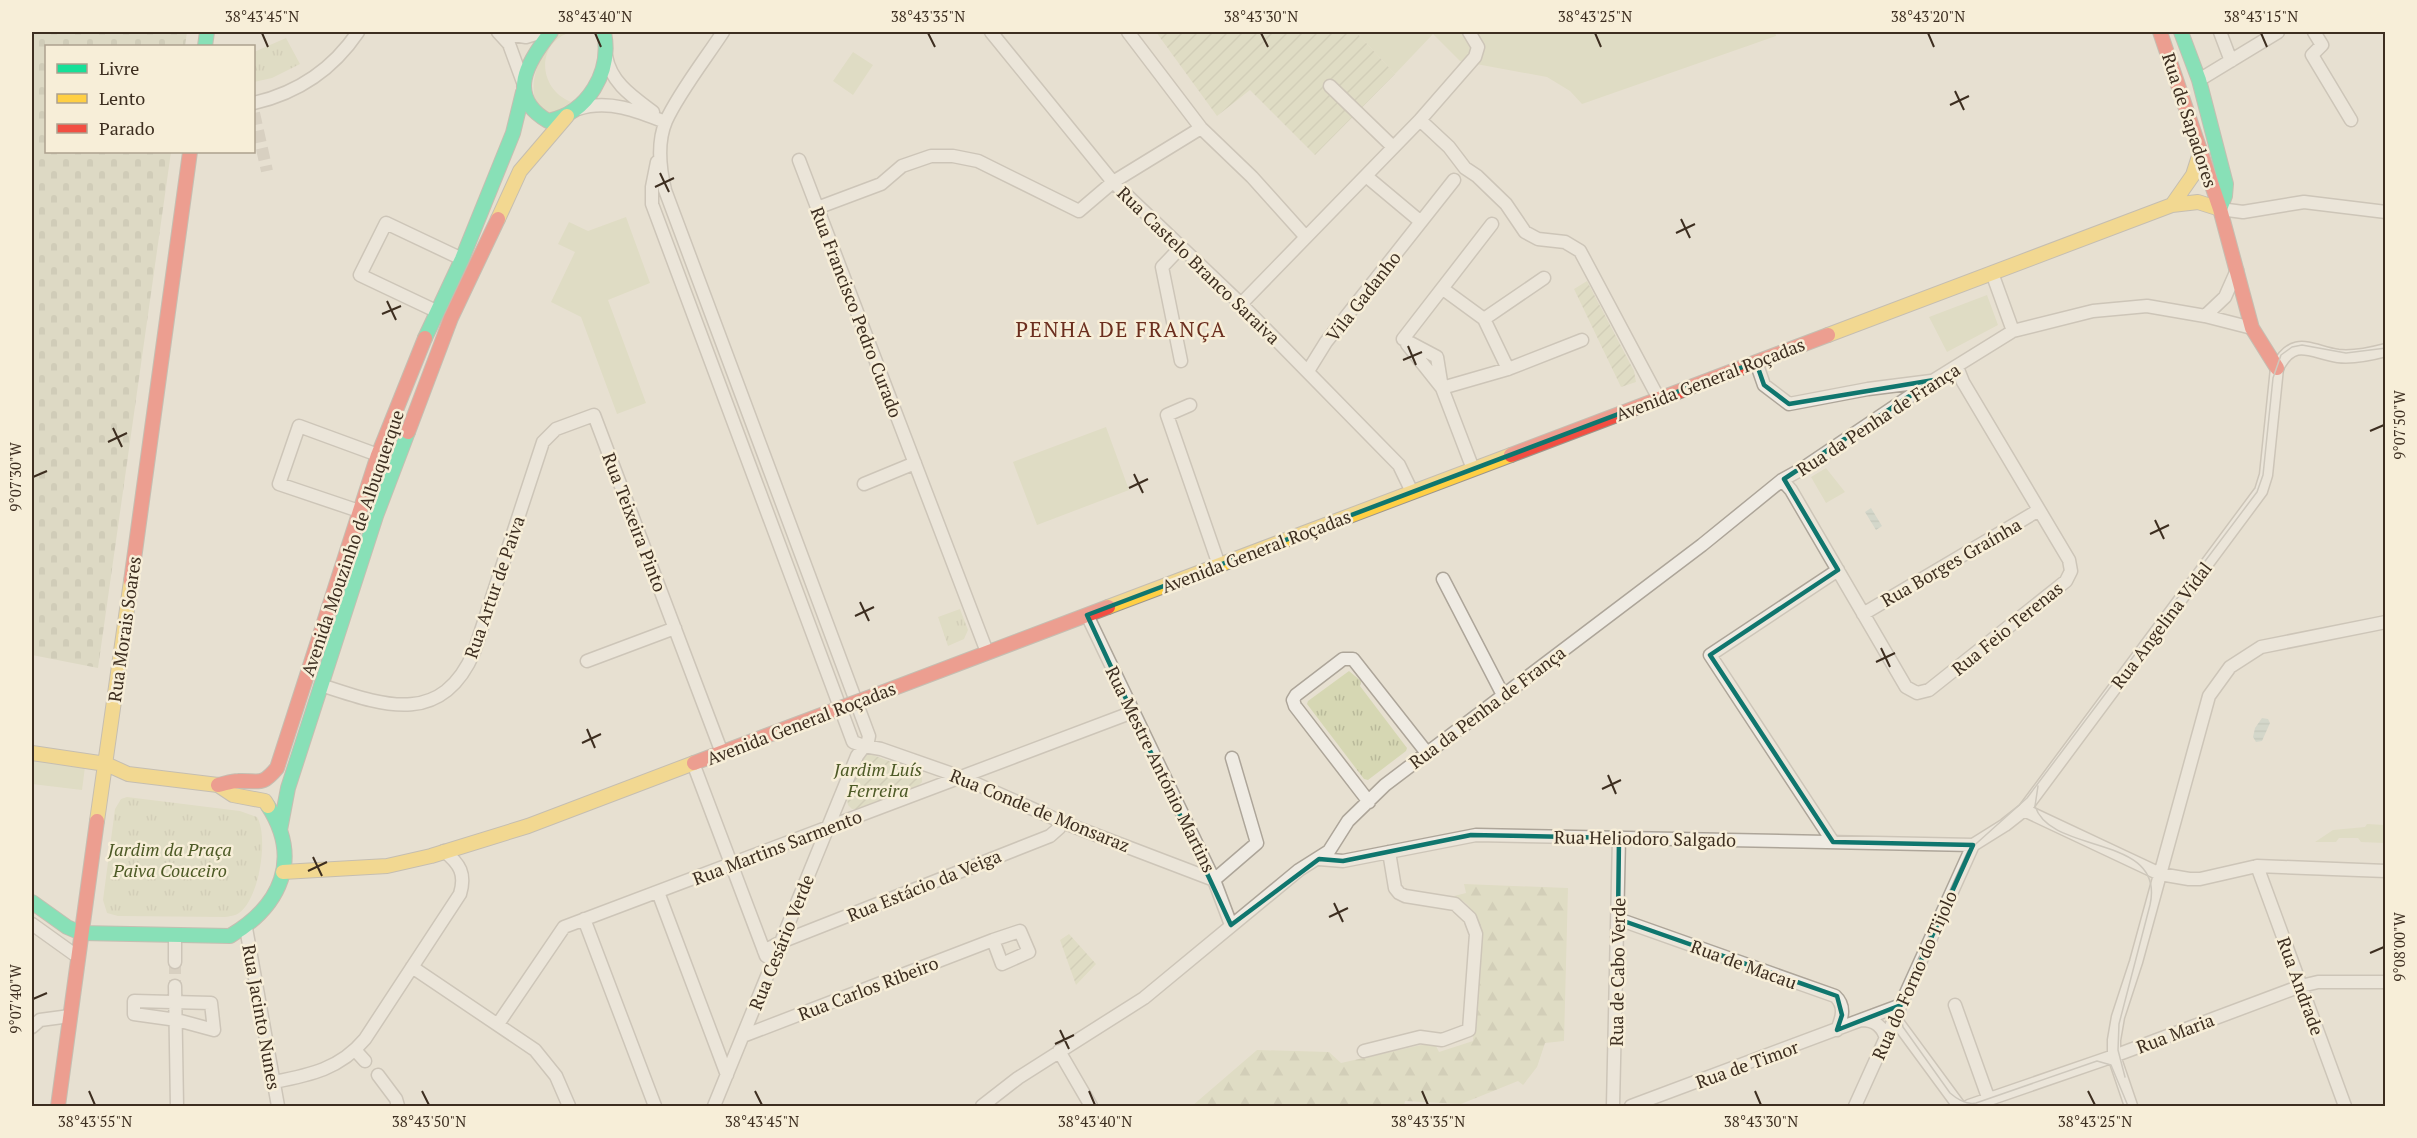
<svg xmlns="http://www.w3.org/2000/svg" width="2417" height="1138" viewBox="0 0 2417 1138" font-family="'PT Serif',serif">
  <defs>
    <pattern id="forest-firs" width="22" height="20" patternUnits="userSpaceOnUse" patternTransform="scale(1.5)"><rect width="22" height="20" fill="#d6d7b3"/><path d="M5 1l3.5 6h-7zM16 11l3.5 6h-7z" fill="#b9b99a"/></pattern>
    <pattern id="cemetery-stones" width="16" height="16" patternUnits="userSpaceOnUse" patternTransform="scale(1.5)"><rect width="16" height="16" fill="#d1d1b3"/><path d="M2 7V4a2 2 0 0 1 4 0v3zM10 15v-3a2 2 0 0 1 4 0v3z" fill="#b4b49a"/></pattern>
    <pattern id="park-tufts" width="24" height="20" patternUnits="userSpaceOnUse" patternTransform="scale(1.5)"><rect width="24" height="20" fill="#d6d7b3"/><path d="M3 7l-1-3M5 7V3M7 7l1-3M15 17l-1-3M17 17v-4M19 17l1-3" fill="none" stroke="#b9b99a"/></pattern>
    <pattern id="garden-furrows" width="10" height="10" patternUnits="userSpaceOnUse" patternTransform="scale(1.5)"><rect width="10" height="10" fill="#d6d7b3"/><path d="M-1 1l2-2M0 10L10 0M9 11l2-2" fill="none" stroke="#b9b99a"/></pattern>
    <pattern id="water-rules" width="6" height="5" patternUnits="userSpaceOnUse" patternTransform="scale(1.5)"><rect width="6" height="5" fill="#bcccc2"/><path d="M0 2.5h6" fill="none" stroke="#a2b0a6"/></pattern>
  </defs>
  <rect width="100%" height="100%" fill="#e7e0d1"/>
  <!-- grass -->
  <path fill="#d6d7b3" d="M562 32H571C535 43 538 89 571 102L552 114 537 108C527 79 540 52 562 32Z
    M1356 32H1775L1776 36 1582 104 1570 91 1547 77 1460 61 1433 34 1395 74Z
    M853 52 873 65 853 95 833 81Z
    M626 217 650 283 608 300 646 403 617 414 581 317 551 302 575 252 558 244 569 222 588 231Z
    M1987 295 1998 325 1947 352 1929 317Z
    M1106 427 1129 490 1037 525 1013 462Z
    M1826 468 1845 492 1826 503 1811 477Z
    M32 759 85 767 82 790 32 784Z
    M2367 824 2385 825V867H2383L2384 843 2361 842 2358 838H2339L2336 842H2315L2333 830 2365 827Z"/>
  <!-- forest -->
  <path fill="url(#forest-firs)" d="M1464 884 1568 888 1564 1041 1545 1043 1537 1067 1523 1085 1518 1081 1461 1104 1405 1101 1404 1106H1192L1257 1050 1329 1052 1341 1063 1434 1042 1439 1052 1473 1041 1480 926C1475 912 1468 902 1454 896L1466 893Z"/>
  <!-- cemetery -->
  <path fill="url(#cemetery-stones)" d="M32 32H187L185 46H46V152H171L98 668 32 655Z"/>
  <!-- park -->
  <path fill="url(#park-tufts)" d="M286 38 300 64 272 78 254 82V52Z
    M960 609 968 630 964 639 948 646 938 617Z
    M1349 671 1361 681 1360 686 1407 748 1406 751 1368 780 1364 779 1307 704 1308 701Z
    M127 797 240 811 257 817C269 837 259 900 239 913 235 916 230 916 225 917L118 916 107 913 103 900 115 809 121 799Z"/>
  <!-- garden -->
  <path fill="url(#garden-furrows)" d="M1156 32H1356L1395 74 1315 155 1250 90 1217 116Z
    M1587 281 1634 371 1636 382 1621 387 1574 289Z
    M867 755H873L918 772 922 777V782L918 786 858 809H852L848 805 847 799 863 760Z
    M1069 934 1096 964 1076 985 1060 940Z"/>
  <!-- water -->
  <path fill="url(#water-rules)" d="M1871 508 1882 526 1876 530 1865 512Z
    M2262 718 2268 719 2270 723 2262 741 2256 742 2253 737 2255 728Z"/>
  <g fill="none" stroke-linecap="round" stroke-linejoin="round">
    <!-- street-tunnel -->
    <path stroke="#c5bcae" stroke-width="12" stroke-dasharray="12 6" stroke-linecap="butt" d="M254 113 267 171
      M175 962V986"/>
    <defs>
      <path id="street" d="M498 32 509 44 524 85
        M991 32 1113 182 1241 304 1399 465 1412 492
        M1128 32 1201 128 1252 177 1305 236
        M2220 32 2231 61
        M2314 32 2322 45 2312 55 2351 120
        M500 33 526 37 542 32
        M606 56C611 83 633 97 653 112
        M2199 80 2278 32
        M1330 86 1393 147
        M254 103C297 93 333 69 358 32
        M578 109C608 99 638 111 665 122
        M1420 120 1449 147 1465 168 1477 176 1506 204 1525 232 1538 239 1565 242 1580 251 1659 399
        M799 160 987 652
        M657 162 652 187V204L853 742 864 746 881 749 961 777 1062 822 1214 880
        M1366 176 1421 222
        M817 208 881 184 902 166 931 156H953L978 161 1079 211 1113 182 1201 128
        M2220 209 2243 212 2304 202 2386 212
        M1992 273 2013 331
        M1443 289 1484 319 1508 369
        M1241 304 1420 120 1475 57 1478 47 1469 32
        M436 311 360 275 386 223 462 259
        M2205 316 2225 297 2237 270
        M1484 319 1544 278
        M1403 339 1437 357 1442 388 1508 369 1582 340
        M1403 339 1492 224
        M1407 344 1442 388 1473 469
        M1181 361 1162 267 1181 247
        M1756 362 1764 385 1789 404 1868 389 1931 381
        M1308 371 1326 342 1454 180
        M1190 405 1167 415 1219 565
        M1782 480 1791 490 1906 687 1917 693 1929 690 2066 581 2071 571 2069 560 1963 382 1957 367
        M864 484 915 463
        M359 511 279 484 299 426 378 455
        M1443 579 1503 695
        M1863 614 2039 510
        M1087 615 1214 880 1231 925
        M587 661 675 628
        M321 685C382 705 441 728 474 652L543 442 556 429 594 415 722 753
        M693 763 766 956
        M1369 802 1295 706 1293 700 1296 695 1343 659H1353L1427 753
        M2024 810 2160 874 2189 879H2200L2257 866 2386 871
        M1833 842 1710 655 1838 570
        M1973 845 2005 825 2024 810 2261 491 2266 475 2277 368C2294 335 2311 352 2338 356 2354 358 2371 354 2386 350
        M1319 859 1343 861 1476 835 1973 845
        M2257 866 2345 1106
        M1214 880 1257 843 1232 758
        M658 892 727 1075
        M584 919 655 1106
        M1618 919 1835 996C1846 1006 1842 1018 1837 1030
        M32 924 78 957
        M246 928 278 1106
        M175 936V962
        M764 951 781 942 1050 836 1059 828 1062 822
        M412 967 535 1050 556 1076 569 1106
        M175 986 177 1106
        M134 1001 211 1003 214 1030 177 1020 134 1014Z
        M1955 1005 1989 1100
        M1895 1019 1959 1106
        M1862 1020C1874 1020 1883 1026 1886 1039
        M498 1024 564 927 1133 712
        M32 1027 40 1020 70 1016
        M743 1036 993 940 1020 931 1029 952 1002 964 993 940
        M355 1050 365 1061
        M1059 1051 1091 1106
        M1364 1051 1420 1037 1442 1040 1469 1030 1476 934 1470 918 1455 904 1405 896 1399 893 1395 888 1389 852
        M378 1075 396 1099 398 1106
        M274 1082C310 1075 340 1069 365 1039L460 894C466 874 460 864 444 851
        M714 1106 857 756 868 741 869 736 665 190C660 169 657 142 666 121 678 94 706 58 723 32
        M982 1106 1018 1078 1144 998 1299 870 1329 851 1348 821 1385 785 1702 545 1782 480 1802 469 1934 380 2013 331 2093 311 2147 306 2205 316 2252 328
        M1613 1106 1619 838
        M1631 1106 1901 1005
        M1855 1106 1973 845
        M1969 1106 2114 1056 2301 986 2318 982H2386
        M2131 1106 2114 1056V1040L2118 1017 2136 962 2209 696 2230 667 2261 647 2386 622"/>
      <path id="fast" d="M551 32C527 62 506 97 548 121 588 113 612 72 604 32
        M2181 32 2199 80 2226 184 2225 196 2220 209
        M205 46 207 32
        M425 338 462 259 513 133 523 92
        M280 830 288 788 376 516 408 432
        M32 902 67 927 81 933 230 936C281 906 302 859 268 806"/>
      <path id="slow" d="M2172 205 2193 175 2200 153
        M498 219 520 171 567 116
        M1828 335 2172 205 2198 202 2220 209
        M1108 607 1511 455
        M32 753 106 764 128 774 218 785 233 795 265 801 268 806
        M97 821 131 581
        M283 872 387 866 431 856 528 826 694 763"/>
      <path id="jam" d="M2160 32 2220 209 2252 328 2277 368
        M408 432 451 318 498 219
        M1511 455 1828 335
        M131 581 190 152
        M873 696 1108 607
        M694 763 824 714
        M218 785C224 784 231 781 238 781 260 780 261 787 277 768L378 455 425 338
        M58 1106 97 821"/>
    </defs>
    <!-- street casing -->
    <use href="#street" stroke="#ada599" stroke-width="15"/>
    <!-- fast casing -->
    <use href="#fast" stroke="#9c958a" stroke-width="16"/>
    <!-- slow casing -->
    <use href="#slow" stroke="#9c958a" stroke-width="16"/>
    <!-- jam casing -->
    <use href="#jam" stroke="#9c958a" stroke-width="16"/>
    <!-- street -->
    <use href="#street" stroke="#efebe3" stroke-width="12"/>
    <!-- fast -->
    <use href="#fast" stroke="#16e098" stroke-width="14"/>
    <!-- slow -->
    <use href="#slow" stroke="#ffcf43" stroke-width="14"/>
    <!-- jam -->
    <use href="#jam" stroke="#f24e42" stroke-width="14"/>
    <!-- tram -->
    <path stroke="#afaaa2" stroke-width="1.5" d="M2038 786 2035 806C2051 856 2166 833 2150 905L2119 1024 2118 1050 2125 1077
      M2128 1106 2111 1065 2097 1061 1976 1103C1966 1105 1958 1100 1950 1093L1903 1027 1900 1011 1905 988 1968 851 2027 798 2257 492 2263 475 2273 378 2281 355 2292 347 2302 345 2346 353 2386 348"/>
    <defs>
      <path id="jam-bridge" d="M824 714 873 696"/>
    </defs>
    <!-- jam-bridge casing -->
    <use href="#jam-bridge" stroke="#9c958a" stroke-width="16" stroke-linecap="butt"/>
    <!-- jam-bridge -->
    <use href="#jam-bridge" stroke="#f24e42" stroke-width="14"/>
  </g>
  <!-- marked area -->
  <path d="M0 0H2417V1138H0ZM1756 362 1764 385 1789 404 1934 380 1784 479 1838 570 1710 655 1833 842 1973 845 1901 1005 1837 1030 1842 1015 1837 996 1618 919 1619 838 1471 835 1343 861 1319 859 1231 925 1087 615Z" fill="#e7e0d1" fill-opacity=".55" fill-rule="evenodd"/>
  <path fill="none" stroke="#0f766e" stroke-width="4.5" stroke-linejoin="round" d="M1756 362 1764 385 1789 404 1934 380 1784 479 1838 570 1710 655 1833 842 1973 845 1901 1005 1837 1030 1842 1015 1837 996 1618 919 1619 838 1471 835 1343 861 1319 859 1231 925 1087 615Z"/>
  <!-- ticks -->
  <path fill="none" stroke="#3d2e20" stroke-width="2" d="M262 33 268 47M595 33 601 47M928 33 935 47M1261 33 1268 47M1595 33 1601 47M1928 33 1934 47M2261 33 2267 47M1955 91 1964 110M1950 105 1969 96M660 173 669 192M655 187 674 178M1681 219 1690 238M1676 233 1695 224M387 301 396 320M382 314 401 306M1408 346 1416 365M1403 360 1422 352M113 428 122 447M2370 431 2384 425M108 442 127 433M1134 474 1143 493M33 477 47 471M1129 488 1148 479M2155 520 2164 539M2150 534 2169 525M860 602 869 621M855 616 874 607M1881 648 1890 667M1876 662 1895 653M587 729 595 748M582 743 601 734M1608 775 1616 794M1602 789 1621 780M313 857 322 876M308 871 327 862M1334 903 1343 922M1329 917 1348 908M2370 953 2384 947M33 999 47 993M1060 1030 1069 1049M1055 1044 1074 1035M89 1091 95 1105M422 1091 429 1105M755 1091 762 1105M1089 1091 1095 1105M1422 1091 1428 1105M1755 1091 1761 1105M2088 1091 2095 1105"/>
  <g text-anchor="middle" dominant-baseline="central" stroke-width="5" stroke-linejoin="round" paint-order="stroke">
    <!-- street labels -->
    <g font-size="18" fill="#3d2e20" stroke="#f7eed8">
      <text transform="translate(2190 120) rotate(72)">Rua de Sapadores</text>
      <text transform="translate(1199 265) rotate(44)">Rua Castelo Branco Saraiva</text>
      <text transform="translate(1363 296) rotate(-52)">Vila Gadanho</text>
      <text transform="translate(857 312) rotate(69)">Rua Francisco Pedro Curado</text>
      <text transform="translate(1710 379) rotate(-21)">Avenida General Roçadas</text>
      <text transform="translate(1878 419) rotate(-33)">Rua da Penha de França</text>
      <text transform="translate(635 522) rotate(69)">Rua Teixeira Pinto</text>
      <text transform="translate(352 543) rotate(-71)">Avenida Mouzinho de Albuquerque</text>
      <text transform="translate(1256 551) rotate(-21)">Avenida General Roçadas</text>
      <text transform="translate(1951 562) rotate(-30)">Rua Borges Graínha</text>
      <text transform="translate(494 587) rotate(-71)">Rua Artur de Paiva</text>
      <text transform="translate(2161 625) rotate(-53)">Rua Angelina Vidal</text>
      <text transform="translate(2007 628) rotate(-39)">Rua Feio Terenas</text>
      <text transform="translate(124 629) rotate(-82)">Rua Morais Soares</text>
      <text transform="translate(1487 707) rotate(-37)">Rua da Penha de França</text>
      <text transform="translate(801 723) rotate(-21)">Avenida General Roçadas</text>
      <text transform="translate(1161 769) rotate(64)">Rua Mestre António Martins</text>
      <text transform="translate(1040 810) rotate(22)">Rua Conde de Monsaraz</text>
      <text transform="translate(1645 838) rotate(1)">Rua Heliodoro Salgado</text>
      <text transform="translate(777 847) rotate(-21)">Rua Martins Sarmento</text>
      <text transform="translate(924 885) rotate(-22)">Rua Estácio da Veiga</text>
      <text transform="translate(781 942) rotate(-68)">Rua Cesário Verde</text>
      <text transform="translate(1744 964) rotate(20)">Rua de Macau</text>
      <text transform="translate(1617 972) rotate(-89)">Rua de Cabo Verde</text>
      <text transform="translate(1914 975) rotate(-66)">Rua do Forno do Tijolo</text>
      <text transform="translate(2301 986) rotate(70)">Rua Andrade</text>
      <text transform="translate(868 988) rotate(-21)">Rua Carlos Ribeiro</text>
      <text transform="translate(262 1017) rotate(80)">Rua Jacinto Nunes</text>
      <text transform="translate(2175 1033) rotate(-21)">Rua Maria</text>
      <text transform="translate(1747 1064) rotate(-20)">Rua de Timor</text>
    </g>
    <!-- park labels -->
    <g font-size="18" font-style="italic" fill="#4d5a26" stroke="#f7eed8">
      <text x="878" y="769">Jardim Luís<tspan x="878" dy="21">Ferreira</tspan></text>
      <text x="170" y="849">Jardim da Praça<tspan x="170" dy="21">Paiva Couceiro</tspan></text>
    </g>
    <!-- quarter labels -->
    <g font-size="21" letter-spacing="1.5" fill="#6b2e1e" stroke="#f7eed8">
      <text x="1121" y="329">PENHA DE FRANÇA</text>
    </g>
  </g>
  <!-- border -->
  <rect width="2417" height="1138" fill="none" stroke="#f7eed8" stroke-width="66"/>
  <!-- legend -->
  <rect x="45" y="45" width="210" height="108" fill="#f7eed8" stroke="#ada18e" stroke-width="1.5"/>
  <rect x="57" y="64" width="30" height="9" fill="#16e098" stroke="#ada18e" stroke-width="1.5"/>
  <text x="99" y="75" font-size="18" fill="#3d2e20">Livre</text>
  <rect x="57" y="94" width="30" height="9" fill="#ffcf43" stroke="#ada18e" stroke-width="1.5"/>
  <text x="99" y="105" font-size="18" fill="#3d2e20">Lento</text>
  <rect x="57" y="124" width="30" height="9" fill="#f24e42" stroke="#ada18e" stroke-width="1.5"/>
  <text x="99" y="135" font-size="18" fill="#3d2e20">Parado</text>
  <rect x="33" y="33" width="2351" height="1072" fill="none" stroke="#3d2e20" stroke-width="2"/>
  <g font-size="15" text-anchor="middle" fill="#3d2e20">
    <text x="262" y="22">38°43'45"N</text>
    <text x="595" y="22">38°43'40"N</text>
    <text x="928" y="22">38°43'35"N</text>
    <text x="1261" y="22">38°43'30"N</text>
    <text x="1595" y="22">38°43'25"N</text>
    <text x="1928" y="22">38°43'20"N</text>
    <text x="2261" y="22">38°43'15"N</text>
    <text transform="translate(2400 425) rotate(-90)" y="5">9°07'50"W</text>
    <text transform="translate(16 477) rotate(-90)" y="5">9°07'30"W</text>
    <text transform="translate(2400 947) rotate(-90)" y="5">9°08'00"W</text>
    <text transform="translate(16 999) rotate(-90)" y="5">9°07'40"W</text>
    <text x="95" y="1127">38°43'55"N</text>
    <text x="429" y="1127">38°43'50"N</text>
    <text x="762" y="1127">38°43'45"N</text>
    <text x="1095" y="1127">38°43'40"N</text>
    <text x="1428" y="1127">38°43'35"N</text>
    <text x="1761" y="1127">38°43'30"N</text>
    <text x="2095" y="1127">38°43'25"N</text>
  </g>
</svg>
